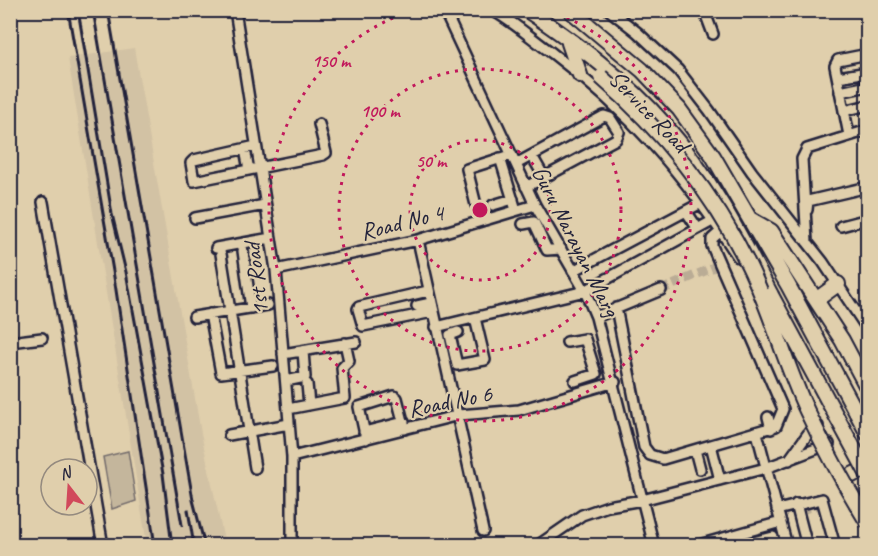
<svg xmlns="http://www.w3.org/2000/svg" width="878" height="556" viewBox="0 0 878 556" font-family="Caveat,sans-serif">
  <rect width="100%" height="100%" fill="#e0cfac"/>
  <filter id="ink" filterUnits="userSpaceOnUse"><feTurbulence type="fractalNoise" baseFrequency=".0167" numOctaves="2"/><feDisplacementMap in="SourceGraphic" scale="12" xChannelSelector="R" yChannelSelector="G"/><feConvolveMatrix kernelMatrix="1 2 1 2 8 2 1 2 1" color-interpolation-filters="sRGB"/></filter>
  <g filter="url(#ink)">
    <!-- built -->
    <path fill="#d2c2a4" d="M134 48 201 433 225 545H147L68 58Z"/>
    <!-- green -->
    <path fill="#c4b69c" stroke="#736c6c" stroke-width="1.5" d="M128 451 136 501 112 509 103 457Z"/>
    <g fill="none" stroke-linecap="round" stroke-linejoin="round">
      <!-- minor-tunnel -->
      <path stroke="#baac95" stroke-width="9" stroke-dasharray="9 4.5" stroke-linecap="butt" d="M661 290 714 267
        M801 510 822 504"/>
      <defs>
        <path id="minor" d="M235 10 276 270 292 457V546
          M444 10 535 205 585 291 596 317 654 546
          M492 10C514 22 532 39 552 53 631 113 684 174 738 257
          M609 10 637 32 678 70 709 110 752 172 823 262 868 330
          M704 10 713 34
          M838 77 868 72
          M840 92 868 86
          M844 111 868 105
          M849 135 835 66 838 60 868 54
          M256 146 194 160 191 163 194 181 323 155 326 153 319 124
          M245 149 249 170
          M532 156 544 177
          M500 158 516 210
          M516 164 604 116 610 118 619 132 616 139 526 187
          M43 202 103 546
          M476 205 467 169 511 155
          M493 205 513 199
          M807 210 808 201 868 187
          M686 211 698 229
          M195 218 265 205
          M523 224 534 222 547 250 561 249
          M841 226 868 219
          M418 240 483 531
          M807 242 802 159 807 149 868 130
          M216 248 271 238
          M243 251 251 308
          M221 254 255 468
          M276 270 418 240 535 205
          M573 271 701 203
          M428 291 359 307 358 309 363 326 433 312
          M417 306 431 303
          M616 308 644 447 650 455 663 459 776 426 783 409 712 246V239L721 231
          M210 314 221 373 273 366
          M194 317 268 305
          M596 317 661 290
          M436 327 585 291 714 220
          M458 332 450 335 457 365 485 360 475 318
          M10 342 42 338
          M567 342 585 339 596 374 575 381
          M283 354 356 342
          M286 381 305 377 303 351
          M307 384 309 405
          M288 409 345 398 342 368 349 361 345 343
          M768 417 771 429
          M364 432 404 422
          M757 433 787 546
          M229 435 289 424
          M366 439 359 407 394 396 397 398 405 429
          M711 445 720 480
          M695 450 700 469
          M292 457 459 415 519 410 615 382
          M789 460 810 431 818 426
          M796 504 807 546
          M777 510 822 499 835 546
          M742 545 773 537 777 546
          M537 546 582 515 608 506 642 500 766 468 829 444
          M695 546 781 522"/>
        <path id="highway" d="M527 10C576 43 626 80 664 124 709 175 740 235 771 295
          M570 10 642 70 679 109 713 156 788 285 868 434
          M569 43 580 75
          M750 219 771 231 842 340 868 389
          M816 300 838 284
          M848 477 868 467"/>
      </defs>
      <!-- minor casing -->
      <use href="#minor" stroke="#22223b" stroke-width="14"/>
      <!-- highway casing -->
      <use href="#highway" stroke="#22223b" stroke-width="18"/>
      <!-- minor -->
      <use href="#minor" stroke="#e0cfac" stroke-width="9"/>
      <!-- highway -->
      <use href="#highway" stroke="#e0cfac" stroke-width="14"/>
      <!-- rail -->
      <path stroke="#22223b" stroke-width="3" d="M68 10 114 277 155 546
        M78 10 112 214 126 272 163 474 172 546
        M93 10 182 525
        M108 10 193 500 205 546
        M188 510 194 546"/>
      <defs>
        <path id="highway-bridge" d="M601 77C661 129 714 194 749 266 772 313 785 364 807 411 825 449 846 487 868 523
          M771 295 868 475"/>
      </defs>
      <!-- highway-bridge casing -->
      <use href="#highway-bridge" stroke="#22223b" stroke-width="18" stroke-linecap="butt"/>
      <!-- highway-bridge -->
      <use href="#highway-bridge" stroke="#e0cfac" stroke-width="14"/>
    </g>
  </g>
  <!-- distance rings -->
  <g fill="none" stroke="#c2185b" stroke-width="3" stroke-dasharray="3 6">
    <circle cx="480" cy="210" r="70"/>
    <circle cx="480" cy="210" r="141"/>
    <path d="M550 11A211 211 0 1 1 410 11"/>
  </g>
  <g text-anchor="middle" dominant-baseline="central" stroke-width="4.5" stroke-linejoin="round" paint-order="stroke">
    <!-- street labels -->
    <g font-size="24" fill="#22223b" stroke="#e0cfac">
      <text transform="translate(649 111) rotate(46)">Service Road</text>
      <text transform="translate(402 222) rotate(-14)">Road No 4</text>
      <text transform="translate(576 241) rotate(63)">Guru Narayan Marg</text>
      <text transform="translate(256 279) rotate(-97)">1st Road</text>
      <text transform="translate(450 401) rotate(-11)">Road No 6</text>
    </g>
  </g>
  <circle cx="480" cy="210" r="9" fill="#c2185b" stroke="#e0cfac" stroke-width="3"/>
  <g font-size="18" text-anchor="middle" font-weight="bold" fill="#c2185b" stroke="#e0cfac" stroke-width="4.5" stroke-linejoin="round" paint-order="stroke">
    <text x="331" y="67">150 m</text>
    <text x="380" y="117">100 m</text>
    <text x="431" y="167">50 m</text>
  </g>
  <!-- margin -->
  <rect width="878" height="556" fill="none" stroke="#e0cfac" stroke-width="36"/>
  <rect x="18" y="18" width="842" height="520" fill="none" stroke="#22223b" stroke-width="2" filter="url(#ink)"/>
  <!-- north arrow -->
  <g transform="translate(69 487) rotate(343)"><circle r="28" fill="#e0cfac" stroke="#948a7f" stroke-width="1.5"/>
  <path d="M0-4.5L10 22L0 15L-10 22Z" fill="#d1495b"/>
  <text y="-9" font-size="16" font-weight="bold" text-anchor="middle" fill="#22223b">N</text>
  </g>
</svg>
